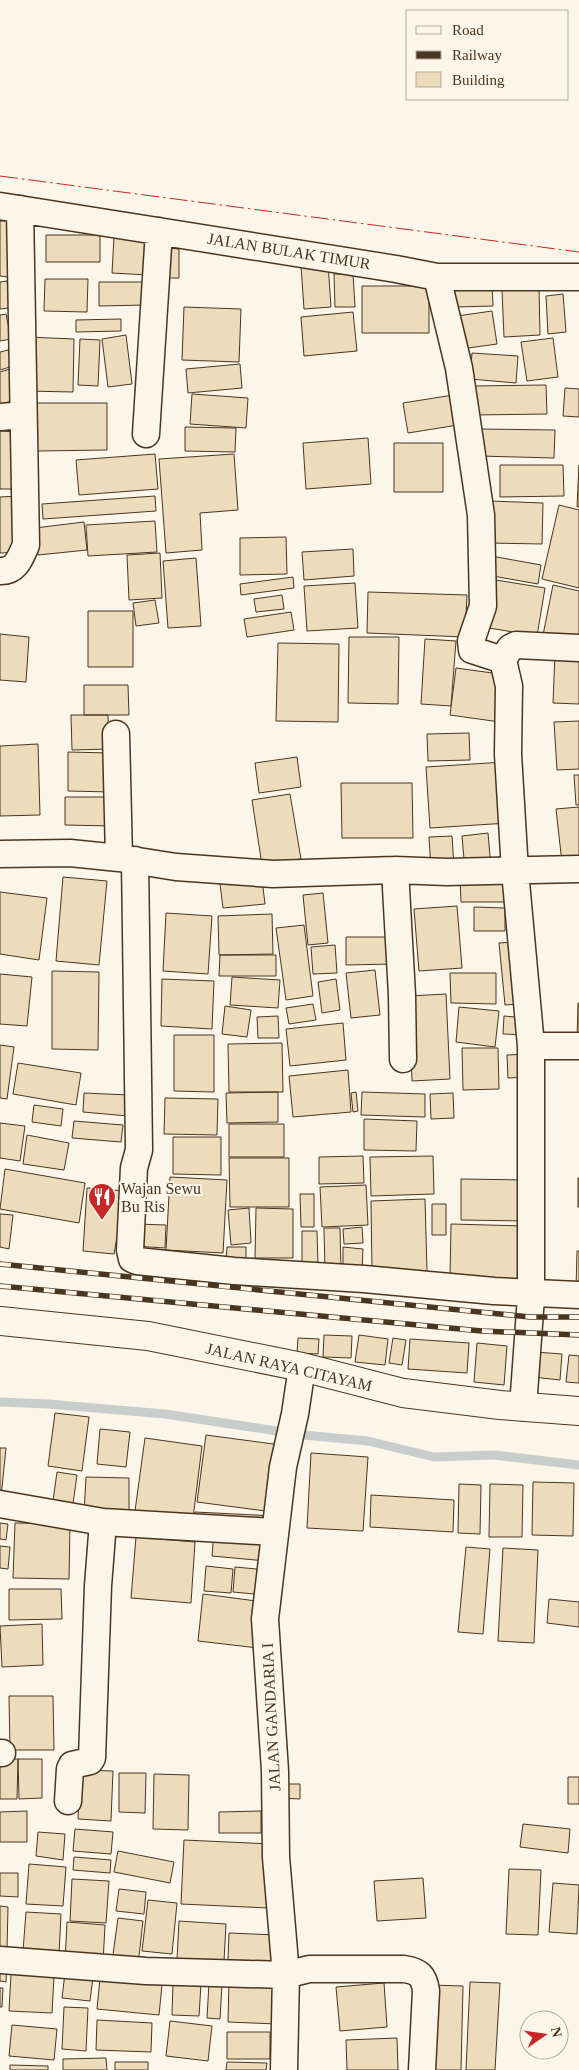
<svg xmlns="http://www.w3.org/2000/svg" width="579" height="2070" viewBox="0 0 579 2070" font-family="Georgia,serif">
  <rect width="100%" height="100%" fill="#fbf6e9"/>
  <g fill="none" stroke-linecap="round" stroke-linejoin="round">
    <!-- stream -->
    <path stroke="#c9cecd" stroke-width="9" d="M0 1402 48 1404 165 1414 303 1435 368 1441 434 1457 494 1455 579 1465"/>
  </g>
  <!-- building -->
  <path fill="#ecdcbc" stroke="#4a3520" d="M0 221H8V277L0 276Z
    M46 235H100V262H46Z
    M114 237 149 239 148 275 112 273Z
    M167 248 179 249V278H166Z
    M328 264 331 307 304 309 301 266Z
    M334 274H353L355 307H335Z
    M45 279H88L87 312 44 311Z
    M7 281 10 308 0 309V282Z
    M99 282H145V305L99 306Z
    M492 282 493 306 455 307 454 283Z
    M362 286H429V333H362Z
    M539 289 540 335 504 337 502 290Z
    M563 294 566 332 548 334 546 296Z
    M184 307 241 309 239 362 182 360Z
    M492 311 497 344 461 349 457 316Z
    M353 312 357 351 304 356 301 317Z
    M6 314 11 339 0 341V315Z
    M121 319V331L76 332V320Z
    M126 335 132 384 108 387 102 339Z
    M27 337 74 339 73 392 26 391Z
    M553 338 558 377 527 381 521 342Z
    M80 339 100 340 98 386 78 385Z
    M8 350 13 366 0 370V352Z
    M472 353 518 356 516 383 470 379Z
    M240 364 242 388 188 393 186 369Z
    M10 369 19 398 0 405V372Z
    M546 385 547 414 474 415 473 386Z
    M565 388 579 389V417L563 416Z
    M192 394 248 398 246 428 190 424Z
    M453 395 458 425 408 433 403 403Z
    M37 403H107V450L37 451Z
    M185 427 236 428 235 452 185 451Z
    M479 429 555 430 554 458 479 456Z
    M0 431 19 432 17 489H0Z
    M368 438 371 484 306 489 303 443Z
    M394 443H443V492H394Z
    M155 454 158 489 79 495 76 460Z
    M234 454 238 510 200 513 202 550 166 553 159 459Z
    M500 465H563L564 496 500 497Z
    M579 465V507H577Z
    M20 496 22 552 0 553V497Z
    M155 496 156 511 43 519 42 504Z
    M490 501 543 503 542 544 488 543Z
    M559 505 579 510V588L542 579Z
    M155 521 157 552 88 556 86 525Z
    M84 522 87 550 38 555 35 528Z
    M286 537 287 574 240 575V538Z
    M353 549 354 576 304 580 302 552Z
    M160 553 162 598 129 600 127 555Z
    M491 556 541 565 538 584 487 575Z
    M196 558 201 626 168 628 163 561Z
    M293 577 294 588 241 595 240 584Z
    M496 580 545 588 537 636 489 628Z
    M355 583 358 628 307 631 304 586Z
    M553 585 579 591V643L543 635Z
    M368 592 467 595 465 637 367 633Z
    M282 595 284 609 256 612 254 599Z
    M155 600 159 623 136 626 133 603Z
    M88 611H133V667H88Z
    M291 612 294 630 247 637 244 619Z
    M0 634 29 637 26 682 0 680Z
    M349 637H399L398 704 348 703Z
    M425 639 456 641 451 706 421 704Z
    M278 643 339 644 338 722 276 721Z
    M555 654 579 656V704L553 703Z
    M456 668 507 675 500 722 450 715Z
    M84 685H128L129 715H84Z
    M71 715H108L109 749 72 750Z
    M579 721V769L557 770 554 722Z
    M469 733 470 760 428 761 427 734Z
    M38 744 40 815 0 816V746Z
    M68 752 111 753V792L68 791Z
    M297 757 301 787 259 793 255 763Z
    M504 762 508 823 430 828 426 767Z
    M574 775H579V805H576Z
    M341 783H412L413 838H342Z
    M290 794 301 859 262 865 252 800Z
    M65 797H111V826L65 825Z
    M579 807V862L562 863 556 809Z
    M488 833 491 868 465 871 462 836Z
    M452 836 454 867 431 868 429 837Z
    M63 877 107 881 99 965 56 961Z
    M506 878V902H461L460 879Z
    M262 879 265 904 223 908 220 884Z
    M0 892 47 898 39 960 0 954Z
    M323 893 328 943 308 945 303 895Z
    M457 906 462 968 419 971 414 909Z
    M474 907 505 908V931H474Z
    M166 913 212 916 208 974 163 971Z
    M272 914 273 954 219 955 218 916Z
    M304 925 313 996 286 1000 276 928Z
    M346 937H393V964L346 965Z
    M514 942 520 1004 505 1005 499 943Z
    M335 945 337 973 313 974 311 947Z
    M220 955H276V976H219Z
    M375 970 380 1015 351 1018 346 973Z
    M52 971 99 972 98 1050 52 1049Z
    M450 973H496V1004L451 1003Z
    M0 974 32 977 27 1026 0 1024Z
    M232 977 280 980 278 1008 230 1005Z
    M162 979 214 981 212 1029 161 1026Z
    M336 979 340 1010 322 1013 318 982Z
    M446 994 450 1079 412 1081 409 996Z
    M578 1003H579V1040H577Z
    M313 1004 316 1020 289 1024 286 1008Z
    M225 1006 251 1010 247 1037 222 1034Z
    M459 1007 499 1011 495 1047 456 1042Z
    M278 1016 279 1038H258L257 1017Z
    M504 1016 526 1018 525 1035 503 1034Z
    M343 1023 346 1060 290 1066 286 1029Z
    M174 1035H214V1092L174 1091Z
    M282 1043 283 1092H229L228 1044Z
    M0 1045 14 1047 7 1099 0 1098Z
    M462 1048H498L499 1089 463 1090Z
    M527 1054 528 1077 508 1078 507 1055Z
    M18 1063 81 1073 76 1105 13 1094Z
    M348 1070 351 1112 293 1117 289 1076Z
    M278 1092V1122L227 1123 226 1093Z
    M356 1092 358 1111 353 1112 351 1093Z
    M362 1092 425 1094V1117L361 1115Z
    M84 1093 129 1095 128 1116 83 1112Z
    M453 1093 454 1118 431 1119 430 1094Z
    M165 1098 218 1099 217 1135 164 1134Z
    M34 1105 63 1109 61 1126 32 1122Z
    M364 1119 417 1121 416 1151 364 1150Z
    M74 1121 123 1125 121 1142 72 1138Z
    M0 1123 25 1126 20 1161 0 1158Z
    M229 1124H284V1157H229Z
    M27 1135 69 1143 64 1170 23 1164Z
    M173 1137H221V1175L173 1174Z
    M363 1156 364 1183 319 1184V1157Z
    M433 1156 434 1194 371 1196 370 1157Z
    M229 1158H289V1207H230Z
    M5 1169 85 1183 79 1223 0 1209Z
    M170 1177 227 1180 223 1253 166 1250Z
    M578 1178H579V1207H578Z
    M461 1179 526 1180V1221L461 1220Z
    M366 1185 368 1225 322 1227 320 1187Z
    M87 1188 125 1191 114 1254 83 1251Z
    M300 1194H314V1227H301Z
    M425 1199 427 1271 372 1273 371 1201Z
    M432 1204H446V1235H432Z
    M249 1208 251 1243 231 1245 228 1210Z
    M256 1208 293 1209V1258H255Z
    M0 1214 13 1215 9 1249 0 1247Z
    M136 1224 166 1225 165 1248 134 1246Z
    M451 1224 524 1226 522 1281 450 1278Z
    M362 1227 363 1243 344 1244 343 1229Z
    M324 1228H340L341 1272H325Z
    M302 1231H317L318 1266 302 1265Z
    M227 1247H246V1262L226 1261Z
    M343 1247 363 1249 362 1271 343 1270Z
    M577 1251H579V1289H576Z
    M324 1335 352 1336 351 1358 323 1357Z
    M359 1335 388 1339 385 1365 355 1362Z
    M298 1338 319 1339 318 1354 297 1353Z
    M393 1338 406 1340 402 1365 389 1363Z
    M410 1339 469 1343 467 1373 408 1369Z
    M477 1343 507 1346 504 1385 474 1382Z
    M535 1352 562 1354 560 1380 533 1377Z
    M569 1355 579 1356V1383L566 1382Z
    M55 1413 89 1417 82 1471 48 1466Z
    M100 1429 130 1432 126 1467 97 1464Z
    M206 1435 281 1445 273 1512 197 1502Z
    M145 1438 202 1446 192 1526 134 1518Z
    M0 1448H6L1 1497H0Z
    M311 1453 368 1457 363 1531 307 1528Z
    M57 1472 77 1475 72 1511 52 1508Z
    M86 1477 129 1478V1514L84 1513Z
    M533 1482 574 1483 573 1536 532 1535Z
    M459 1484 481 1485 480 1534 458 1533Z
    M490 1484 523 1485 522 1537H489Z
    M371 1495 454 1500 453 1532 370 1527Z
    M195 1512 275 1516 274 1528 194 1524Z
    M0 1523 8 1524 6 1540 0 1539Z
    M15 1523 70 1524 69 1579 13 1578Z
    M214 1531 268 1537 266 1561 212 1556Z
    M136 1537 195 1542 191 1603 131 1598Z
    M0 1546 10 1547 8 1569 0 1568Z
    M466 1547 490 1549 483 1634 458 1632Z
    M503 1548 538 1550 534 1643 498 1641Z
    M206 1566 233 1569 231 1593 204 1591Z
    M235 1567 267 1570 265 1595 233 1592Z
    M9 1589H61L62 1619 9 1620Z
    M203 1594 264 1602 258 1648 198 1641Z
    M549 1599 579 1602V1627L547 1623Z
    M42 1624 43 1665 2 1667 0 1626Z
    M9 1696H53L54 1750H10Z
    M0 1759H18L17 1799H0Z
    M18 1759H42V1798L19 1799Z
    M80 1770 113 1771 111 1821 78 1819Z
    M119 1773H146L145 1813 119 1812Z
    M154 1774 189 1775 188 1830 153 1829Z
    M568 1777H579V1804H568Z
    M281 1784H300V1799L280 1798Z
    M27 1811V1842H0V1812Z
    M261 1811V1833H219V1812Z
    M523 1824 570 1829 568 1853 520 1847Z
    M75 1829 113 1832 111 1854 73 1851Z
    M38 1832 65 1834 63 1860 36 1856Z
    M184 1840 271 1844 268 1908 181 1904Z
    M118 1851 174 1862 170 1883 114 1872Z
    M74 1857 111 1860 110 1873 73 1870Z
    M29 1864 66 1867 63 1906 26 1904Z
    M509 1869 541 1870 538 1935 506 1934Z
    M0 1873H18V1897L0 1896Z
    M423 1878 426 1918 377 1921 374 1881Z
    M72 1879 109 1881 106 1923 70 1921Z
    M553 1883 579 1885 577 1934 549 1932Z
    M119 1889 146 1892 144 1914 116 1911Z
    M148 1900 177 1903 172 1954 142 1951Z
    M0 1906 8 1907 7 1950 0 1949Z
    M26 1912 61 1914 59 1954 23 1951Z
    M118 1918 143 1921 138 1965 112 1962Z
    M179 1921 226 1924 224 1961 177 1959Z
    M67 1922 105 1925 103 1963 65 1961Z
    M229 1933 276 1935V1961L228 1960Z
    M0 1962H7L6 1982 0 1981Z
    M65 1973 93 1977 90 2001 62 1998Z
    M11 1974 54 1976 52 2013 9 2011Z
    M100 1979 162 1985 159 2015 97 2009Z
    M229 1979 279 1980 277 2024 228 2022Z
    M173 1982 201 1984 199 2016 172 2015Z
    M470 1982 500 1983 495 2070H466Z
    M209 1983 222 1984 220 2019 207 2018Z
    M384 1983 387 2027 340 2031 336 1987Z
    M431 1985 463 1986 461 2070H429Z
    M0 1988H3L2 2007H0Z
    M64 2007 88 2008 86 2051 62 2049Z
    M97 2020 152 2023 151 2052 96 2050Z
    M170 2021 212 2026 208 2061 166 2056Z
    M12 2025 57 2029 54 2060 9 2056Z
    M227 2032H270V2059H227Z
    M397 2038 398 2070H347L346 2040Z
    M106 2058 107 2070H63V2059Z
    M115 2062H148V2070H115Z
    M227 2062 267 2063 266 2070H226Z
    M10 2065 48 2066V2070H10Z"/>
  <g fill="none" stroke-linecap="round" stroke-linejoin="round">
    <defs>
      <path id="street" d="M0 206 396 269 437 277H579
        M437 277 459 368 481 515 483 606 471 641 472 650 503 660 509 686 508 754 515 871 531 1046V1297L523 1407
        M0 417 23 415
        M146 434 159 231
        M0 571C16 572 20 558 26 545L20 209
        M503 660 510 648 516 645 579 648
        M116 734 119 858
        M0 854 70 853 119 858 176 867 273 874 395 870 447 872 579 869
        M135 860 139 1150 134 1168 130 1250 132 1259 137 1261 234 1271 364 1279 494 1291 579 1295
        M395 870 402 995 403 1059
        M531 1046H579
        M0 1504 103 1522 274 1532
        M0 1753H2
        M68 1801 70 1769 72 1765 90 1761 92 1758 98 1586 103 1522
        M0 1960 146 1971 286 1975 309 1969H404C419 1971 424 1976 426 1991L422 2070
        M284 2070 286 1975 276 1857 275 1771 265 1619 283 1467 295 1414 302 1367"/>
      <path id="primary" d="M0 1321 148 1336 302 1367 403 1393 500 1405 579 1411"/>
    </defs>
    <!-- street casing -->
    <use href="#street" stroke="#4a3520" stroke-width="29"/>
    <!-- primary casing -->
    <use href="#primary" stroke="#4a3520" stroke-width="30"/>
    <!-- street -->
    <use href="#street" stroke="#fbf6e9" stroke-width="26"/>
    <!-- primary -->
    <use href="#primary" stroke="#fbf6e9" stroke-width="28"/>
    <defs>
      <path id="rail" d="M0 1264 530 1317H579
        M0 1286 482 1331 579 1335"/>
    </defs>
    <!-- rail casing -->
    <use href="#rail" stroke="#4a3520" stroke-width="5.5"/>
    <!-- rail -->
    <use href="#rail" stroke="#fbf6e9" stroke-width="4" stroke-dasharray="11" stroke-linecap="butt"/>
    <!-- power -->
    <path stroke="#c62828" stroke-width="1" stroke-dasharray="18 4 2.5 4" stroke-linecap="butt" d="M0 176 579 252"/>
  </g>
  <!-- icons -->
  <defs>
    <symbol id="restaurant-pin" viewBox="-11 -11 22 30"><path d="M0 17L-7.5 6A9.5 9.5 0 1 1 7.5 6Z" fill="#c62828" stroke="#fbf6e9"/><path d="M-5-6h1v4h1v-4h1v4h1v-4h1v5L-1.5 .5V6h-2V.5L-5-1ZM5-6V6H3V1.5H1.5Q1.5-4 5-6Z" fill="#fff"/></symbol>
  </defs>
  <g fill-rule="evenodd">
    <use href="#restaurant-pin" x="86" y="1181" width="32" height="43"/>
  </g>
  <g text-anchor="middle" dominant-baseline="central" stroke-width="4" stroke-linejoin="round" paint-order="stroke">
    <!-- street labels -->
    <g font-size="16" fill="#4a3520" stroke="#fbf6e9">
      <text transform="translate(289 251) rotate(9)">JALAN BULAK TIMUR</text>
      <text transform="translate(289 1367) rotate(13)">JALAN RAYA CITAYAM</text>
      <text transform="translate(271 1717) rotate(-93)">JALAN GANDARIA I</text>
    </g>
    <!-- poi labels -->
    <g font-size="16" fill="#4a3520" stroke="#fbf6e9" text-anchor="start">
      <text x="121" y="1188">Wajan Sewu<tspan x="121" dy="18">Bu Ris</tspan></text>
    </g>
  </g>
  <!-- legend -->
  <rect x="406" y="10" width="162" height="90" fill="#fbf6e9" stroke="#b4a999"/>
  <rect x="416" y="26" width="25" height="8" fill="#fbf6e9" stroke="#b4a999"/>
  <text x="452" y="35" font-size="15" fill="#4a3520">Road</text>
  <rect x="416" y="51" width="25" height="8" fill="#4a3520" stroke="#b4a999"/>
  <text x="452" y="60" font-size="15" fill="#4a3520">Railway</text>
  <rect x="416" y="72" width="25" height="15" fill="#ecdcbc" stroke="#b4a999"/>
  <text x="452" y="85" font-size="15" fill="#4a3520">Building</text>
  <!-- north arrow -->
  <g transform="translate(544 2035) rotate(77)"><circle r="24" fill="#fbf6e9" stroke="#b4a999"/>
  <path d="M0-4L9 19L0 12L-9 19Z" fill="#c62828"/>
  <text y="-8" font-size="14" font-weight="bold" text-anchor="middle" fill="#4a3520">N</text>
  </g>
</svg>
